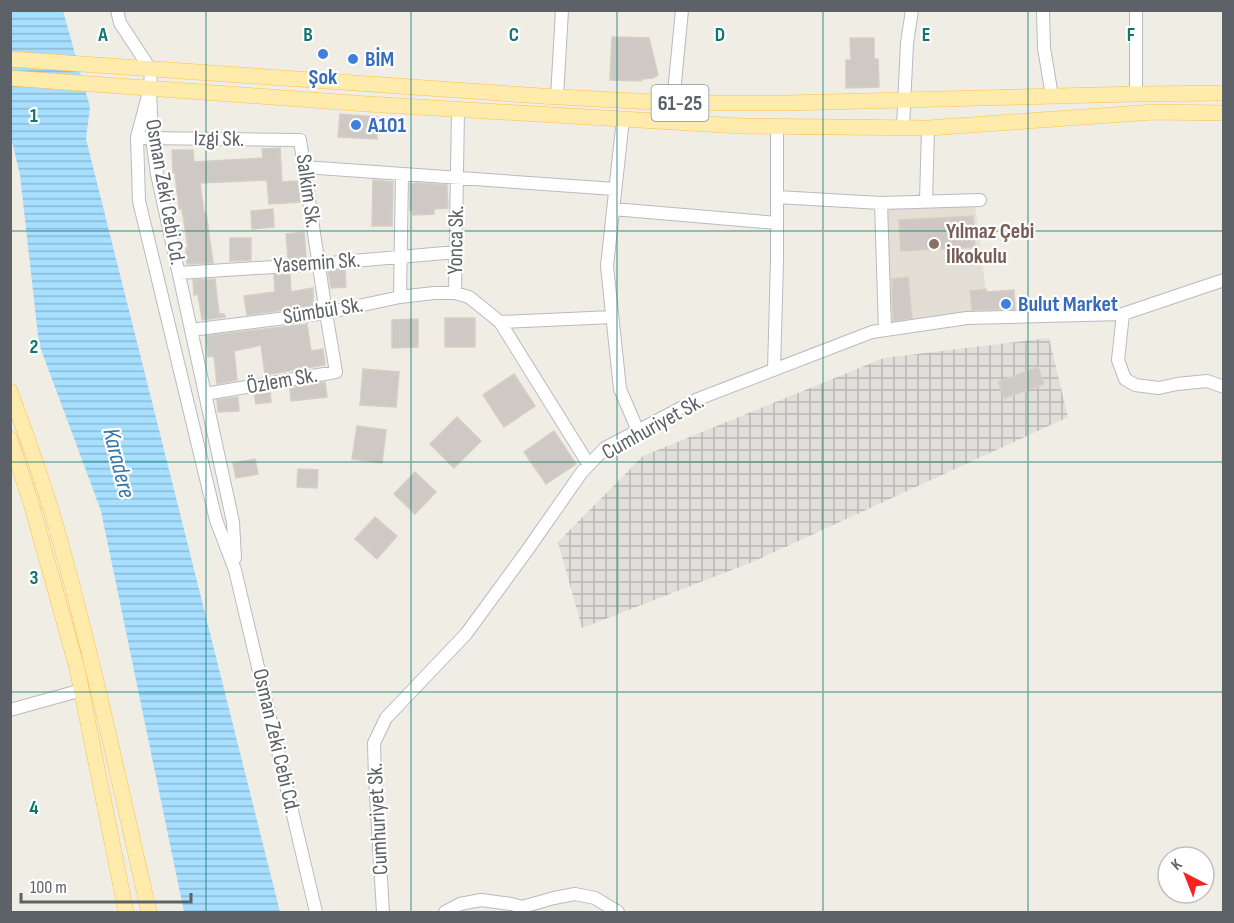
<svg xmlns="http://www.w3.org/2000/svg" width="1234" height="923" viewBox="0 0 1234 923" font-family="'Sofia Sans Condensed',sans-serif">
  <defs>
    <pattern id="industrial-grid" width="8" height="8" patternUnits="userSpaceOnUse" patternTransform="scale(1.5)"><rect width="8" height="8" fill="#e1dfd9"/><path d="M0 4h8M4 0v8" fill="none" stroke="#bab8b4"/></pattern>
    <pattern id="water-rules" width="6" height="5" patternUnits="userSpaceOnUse" patternTransform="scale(1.5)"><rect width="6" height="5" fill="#a6dfff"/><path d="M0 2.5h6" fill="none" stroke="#8ab8d2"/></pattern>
  </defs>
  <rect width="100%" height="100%" fill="#f0ede5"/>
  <!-- industrial -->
  <path fill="url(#industrial-grid)" d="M1049 338 1068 417 755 561 582 628 558 542 643 456 884 358Z"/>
  <!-- education -->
  <path fill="#e3dfd5" d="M975 205 989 314 893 323 888 279 886 209Z"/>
  <!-- water -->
  <path fill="url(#water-rules)" d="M10 11H63L90 107 86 139 280 912H184L101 511 39 344 20 175 11 137Z"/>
  <!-- building -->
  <path fill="#cec9c4" stroke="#d6cec2" stroke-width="1.5" d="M612 37 649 38 658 75 653 78 642 79 641 81 610 80Z
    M850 38H874V59H878L879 87 846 88V60H851Z
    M340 114 378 117 377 139 338 137Z
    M280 148 282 182 298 181 300 202 269 204 267 180 200 183 204 213H206L213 263 187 264 186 248H188L182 209H179L175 173H173L172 150H193L194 162 263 158 262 149Z
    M373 180 393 182 392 226H372Z
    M417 183 447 185 448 208 434 209V214L413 215 412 210H410V184Z
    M273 209 274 227 252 229 251 211Z
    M973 216 975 247 901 251 899 220Z
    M304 232 306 257 288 258 286 234Z
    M230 238H251V260L230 261Z
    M345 270 346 287 331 288 328 271Z
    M290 274 291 292 313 288V306L247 315 244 296 275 292 274 275Z
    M908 277 912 318 893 321 892 279Z
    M215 279 219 314H224L225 317 202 320 198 294 194 295 193 280Z
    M986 289V292L1014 290 1015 309 972 310 970 291Z
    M445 318H475V347H445Z
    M418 319V347L392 348V320Z
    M307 324 311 351 323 349 325 365 265 375 261 345 234 351 237 380 217 384 214 356 208 357 206 336Z
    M1038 367 1044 384 1005 398 998 382Z
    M363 369 399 372 396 407 360 405Z
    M514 374 535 406 504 427 483 395Z
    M325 382 327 397 291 401 290 388Z
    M270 392 271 402 256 404 254 394Z
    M238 397 239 411 218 412 217 400Z
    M457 417 481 441 454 468 430 444Z
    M357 426 386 430 382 463 352 459Z
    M554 431 576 464 546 484 524 452Z
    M255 459 258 474 236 478 233 463Z
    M298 469 318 470 317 488 297 487Z
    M415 472 436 492 415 514 394 494Z
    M375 517 397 536 377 559 355 539Z"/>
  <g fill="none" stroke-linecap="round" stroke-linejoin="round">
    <defs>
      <path id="minor" d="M117 10 120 23 151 70 150 88 152 139 157 174 233 522 235 558
        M1043 10 1044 48 1052 96
        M1136 10V94
        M150 88 137 137 139 201 216 520 235 570 316 912
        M557 97 562 10
        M673 103 682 10
        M623 119 607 266 620 389 638 431
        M903 127 907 43 912 10
        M144 138 300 140 326 313 336 372 205 394
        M304 167 615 189
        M777 197 881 203 885 330
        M926 201 928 128
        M881 203 980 200
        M613 209 777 223
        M179 273 319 264 456 252
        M455 293 458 110
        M400 297 402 174
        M1123 314 1118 360 1125 379 1135 385 1159 388 1177 384 1207 381 1224 387
        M500 322 612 317
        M191 330 326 313 400 297 434 293H455L469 297 500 322 589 465
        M774 370 777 261V127
        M10 710 82 690
        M383 912 375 779 374 743 386 718 466 634 526 552 582 472 605 448 698 399 872 332 967 318 1123 314 1224 280
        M445 912 460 904 481 900 511 904 522 907 554 898 575 894 595 898 618 912"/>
      <path id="major" d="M10 59 541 96 673 103H788L1136 94 1224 93
        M10 78 367 104 740 126 928 128 1154 112 1224 113
        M10 391C29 443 48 495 62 548 95 668 121 790 149 912
        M10 439 31 503 77 668 126 912"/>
    </defs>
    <!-- minor casing -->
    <use href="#minor" stroke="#b7bbc0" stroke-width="14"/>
    <!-- major casing -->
    <use href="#major" stroke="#ffc04f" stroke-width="16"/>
    <!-- minor -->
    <use href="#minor" stroke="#fff" stroke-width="12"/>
    <!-- major -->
    <use href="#major" stroke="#ffebab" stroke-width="15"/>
  </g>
  <!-- grid -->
  <path fill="none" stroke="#0f766e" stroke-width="1.5" stroke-opacity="0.55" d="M206 10V912M411 10V912M617 10V912M823 10V912M1028 10V912M10 231H1224M10 462H1224M10 692H1224"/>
  <!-- markers -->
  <g fill="#3f7fe0" stroke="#fff" stroke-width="2">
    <circle cx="323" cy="54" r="6"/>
    <circle cx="353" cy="59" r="6"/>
    <circle cx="356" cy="125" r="6"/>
    <circle cx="1006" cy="304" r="6"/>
  </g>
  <circle fill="#8d6e63" stroke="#fff" stroke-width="2" cx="934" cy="244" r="6"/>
  <g text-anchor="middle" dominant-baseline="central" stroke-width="4.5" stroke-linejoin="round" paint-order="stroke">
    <!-- shield labels -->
    <rect fill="#fff" stroke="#8d9195" stroke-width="1.5" x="651.5" y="85" width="57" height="36" rx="4.5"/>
    <g font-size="21" font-weight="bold" fill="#5c6267">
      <text x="680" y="103">61-25</text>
    </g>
    <!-- shop labels -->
    <g font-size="22" font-weight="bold" fill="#366cbe" stroke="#fff" text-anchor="start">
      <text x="365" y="59">BİM</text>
      <text x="323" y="77" text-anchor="middle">Şok</text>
      <text x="368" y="125">A101</text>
      <text x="1018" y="304">Bulut Market</text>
    </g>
    <!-- street labels -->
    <g font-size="22" fill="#5c6267" stroke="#fff">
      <text transform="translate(219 139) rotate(1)">Izgi Sk.</text>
      <text transform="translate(308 191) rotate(82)">Salkim Sk.</text>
      <text transform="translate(165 192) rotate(80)">Osman Zeki Cebi Cd.</text>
      <text transform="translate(456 240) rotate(-89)">Yonca Sk.</text>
      <text transform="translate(317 263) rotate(-4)">Yasemin Sk.</text>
      <text transform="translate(323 311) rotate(-9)">Sümbül Sk.</text>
      <text transform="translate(282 381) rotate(-10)">Özlem Sk.</text>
      <text transform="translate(653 427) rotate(-29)">Cumhuriyet Sk.</text>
      <text transform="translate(276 741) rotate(77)">Osman Zeki Cebi Cd.</text>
      <text transform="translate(378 819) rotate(-93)">Cumhuriyet Sk.</text>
    </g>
    <!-- education labels -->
    <g font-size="22" font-weight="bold" fill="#785e54" stroke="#fff" text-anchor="start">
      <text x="946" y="231">Yılmaz Çebi<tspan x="946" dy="25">İlkokulu</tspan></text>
    </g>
    <!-- water labels -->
    <g font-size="24" font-style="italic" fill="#3376a9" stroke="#fff">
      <text transform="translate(119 463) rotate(76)">Karadere</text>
    </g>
  </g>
  <g font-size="20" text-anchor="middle" font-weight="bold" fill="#0f766e" stroke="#fff" stroke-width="4.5" stroke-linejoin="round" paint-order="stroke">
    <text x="103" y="41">A</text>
    <text x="308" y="41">B</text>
    <text x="514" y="41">C</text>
    <text x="720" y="41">D</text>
    <text x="926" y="41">E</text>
    <text x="1131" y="41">F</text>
    <text x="34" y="122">1</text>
    <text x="34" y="353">2</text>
    <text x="34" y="584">3</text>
    <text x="34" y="814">4</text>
  </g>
  <!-- border -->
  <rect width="1234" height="923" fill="none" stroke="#5c6267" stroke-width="24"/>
  <!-- north arrow -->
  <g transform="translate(1186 875) rotate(318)"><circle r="28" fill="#ffffff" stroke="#bec0c2" stroke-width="1.5"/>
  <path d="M0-4.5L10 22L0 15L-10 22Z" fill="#fa2121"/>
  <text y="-9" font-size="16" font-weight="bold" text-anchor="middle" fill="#5c6267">K</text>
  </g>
  <!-- scale -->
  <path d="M21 893v9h170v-9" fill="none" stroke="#5c6267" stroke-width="3"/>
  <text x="30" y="893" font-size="18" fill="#5c6267" stroke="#ffffff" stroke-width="4.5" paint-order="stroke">100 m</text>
</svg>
